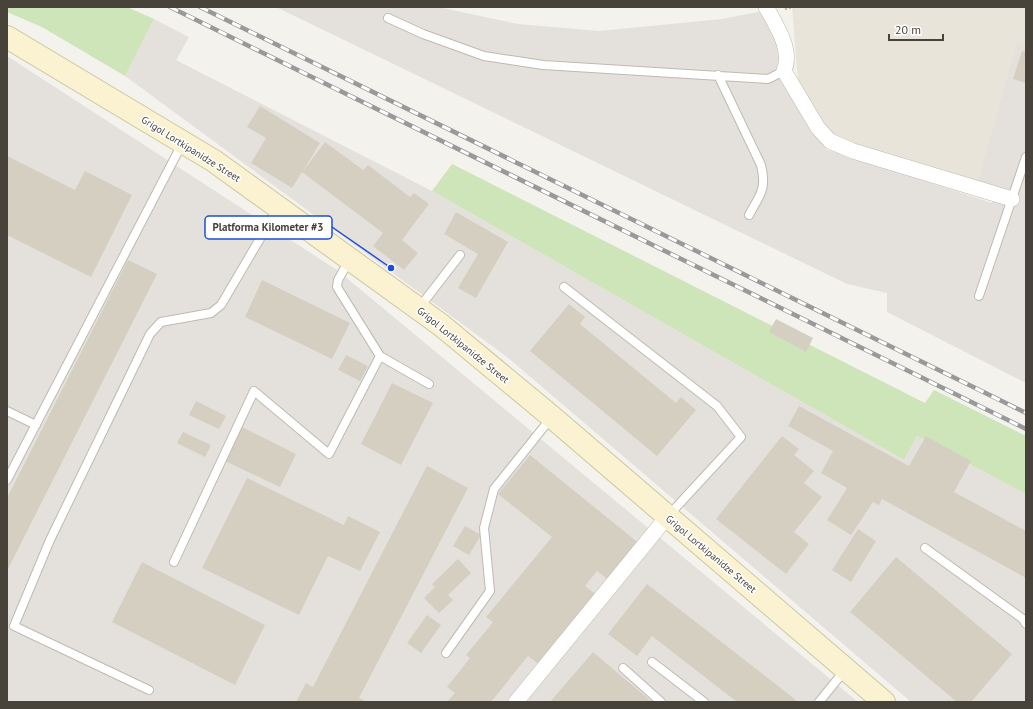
<svg xmlns="http://www.w3.org/2000/svg" width="1033" height="709" viewBox="0 0 1033 709" font-family="'PT Sans',sans-serif">
  <rect width="100%" height="100%" fill="#f4f2ec"/>
  <!-- residential -->
  <path fill="#e8e4da" d="M792 7H1026V46L1017 43 977 182 840 139 827 128 798 82Z"/>
  <!-- industrial -->
  <path fill="#e4e1dd" d="M276 7H438L518 24 599 31 722 19 763 11 782 49 778 66 826 149 992 203 995 187 977 182 1017 42 1026 46V383L887 312V293L847 284Z
    M154 19 189 37 176 60 432 191 904 460 917 436 1026 494V702H911L507 357 125 76Z
    M7 56 337 270 858 702H7Z"/>
  <!-- green -->
  <path fill="#cee4b9" d="M7 7H127L154 19 125 76 42 27 7 12Z
    M452 164 925 403 934 390 1026 436V494L917 436 904 460 432 191Z"/>
  <!-- building -->
  <path fill="#d5cfc2" d="M1022 51 1026 52V83L1013 79Z
    M260 106 320 143 303 171 325 142 363 170 368 165 410 197 414 193 429 204 402 240 418 253 404 270 373 246 383 233 302 172 292 188 251 163 266 138 247 127Z
    M7 156 75 190 85 171 132 195 91 277 7 235Z
    M456 212 508 242 476 298 458 288 478 254 444 234Z
    M128 260 157 274 7 571V498Z
    M262 280 350 323 332 359 245 317Z
    M569 304 585 317 580 324 676 403 681 397 696 410 657 456 530 351Z
    M776 319 813 338 806 352 769 332Z
    M346 355 368 366 360 381 338 370Z
    M392 383 433 403 401 465 361 444Z
    M196 401 226 416 219 429 189 415Z
    M799 406 909 466 926 436 971 461 954 492 1026 531V578L882 499 879 505 873 502 851 535 827 520 847 488 821 473 833 451 788 426Z
    M242 427 296 454 280 487 225 461Z
    M183 432 211 445 205 457 177 443Z
    M782 436 799 449 794 455 814 471 804 483 822 497 794 532 809 544 786 574 716 519Z
    M530 455 646 549 616 586 597 571 585 586 599 597 543 667 528 656 491 702H447L455 693 447 687 470 658 466 655 493 622 486 617 552 537 498 494Z
    M427 466 468 488 359 698 367 702H296L306 683 313 687Z
    M247 478 344 525 348 516 380 532 360 571 328 556 299 615 202 568Z
    M465 526 481 535 469 555 453 546Z
    M858 529 876 541 851 582 832 570Z
    M896 557 1012 654 971 702H957L850 612Z
    M458 559 471 573 448 595 453 600 439 613 424 598 435 587 432 584Z
    M142 562 265 625 235 685 112 622Z
    M647 584 796 700 795 702H737L652 636 637 656 608 634Z
    M427 615 441 625 421 653 407 643Z
    M593 652 652 702H550Z"/>
  <g fill="none" stroke-linecap="round" stroke-linejoin="round">
    <defs>
      <path id="lane" d="M388 18 423 34 484 56 543 65 768 79 784 71
        M718 75 761 165C767 189 760 195 749 215
        M564 287 717 406 741 437 669 515
        M979 296 1026 157
        M419 308 460 255
        M380 356 429 384
        M7 411 36 425
        M7 480 182 144
        M925 548 1023 619 1026 624
        M174 562 254 391 329 454 380 356 337 287 338 280 350 259
        M446 653 490 591 484 528 494 489 551 418
        M652 662 704 702
        M623 668 661 702
        M149 690 14 626 50 540 150 334 161 322 211 313 221 305 278 208
        M819 702 845 670"/>
      <path id="street" d="M766 7C776 25 793 50 784 71L818 128 830 141 853 151 1012 199
        M516 702 667 517"/>
      <path id="secondary" d="M7 37 214 161 441 325 552 417 884 702"/>
    </defs>
    <!-- lane casing -->
    <use href="#lane" stroke="#bfbaaf" stroke-width="10"/>
    <!-- street casing -->
    <use href="#street" stroke="#bfbaaf" stroke-width="16"/>
    <!-- secondary casing -->
    <use href="#secondary" stroke="#cfc6a0" stroke-width="24"/>
    <!-- path -->
    <path stroke="#bfb7a1" stroke-width="2.5" stroke-dasharray="2 2" stroke-linecap="butt" d="M785 9 793 7"/>
    <!-- lane -->
    <use href="#lane" stroke="#fff" stroke-width="8"/>
    <!-- street -->
    <use href="#street" stroke="#fff" stroke-width="15"/>
    <!-- secondary -->
    <use href="#secondary" stroke="#faf2d0" stroke-width="22"/>
    <defs>
      <path id="rail" d="M170 7 1026 429
        M200 7 1026 413"/>
    </defs>
    <!-- rail casing -->
    <use href="#rail" stroke="#999" stroke-width="4.5"/>
    <!-- rail -->
    <use href="#rail" stroke="#fff" stroke-width="3" stroke-dasharray="9" stroke-linecap="butt"/>
  </g>
  <g text-anchor="middle" dominant-baseline="central" stroke-width="3" stroke-linejoin="round" paint-order="stroke">
    <!-- street labels -->
    <g font-size="10" fill="#48433a" stroke="#fff">
      <text transform="translate(191 149) rotate(32)">Grigol Lortkipanidze Street</text>
      <text transform="translate(463 345) rotate(39)">Grigol Lortkipanidze Street</text>
      <text transform="translate(711 554) rotate(40)">Grigol Lortkipanidze Street</text>
    </g>
  </g>
  <!-- callouts -->
  <path fill="none" stroke="#1d4ed8" stroke-width="1.5" d="M391 268L332 227"/>
  <circle fill="#1d4ed8" stroke="#fff" stroke-width="1.5" cx="391" cy="268" r="4"/>
  <rect fill="#fff" stroke="#1d4ed8" stroke-width="1.5" x="205" y="216" width="127" height="23" rx="4"/>
  <g font-size="11" text-anchor="middle" font-weight="bold" fill="#48433a">
    <text x="268" y="231">Platforma Kilometer #3</text>
  </g>
  <!-- border -->
  <rect width="1033" height="709" fill="none" stroke="#48433a" stroke-width="16"/>
  <!-- scale -->
  <path d="M889 34v6h54v-6" fill="none" stroke="#48433a" stroke-width="2"/>
  <text x="895" y="34" font-size="12" fill="#48433a" stroke="#ffffff" stroke-width="3" paint-order="stroke">20 m</text>
</svg>
